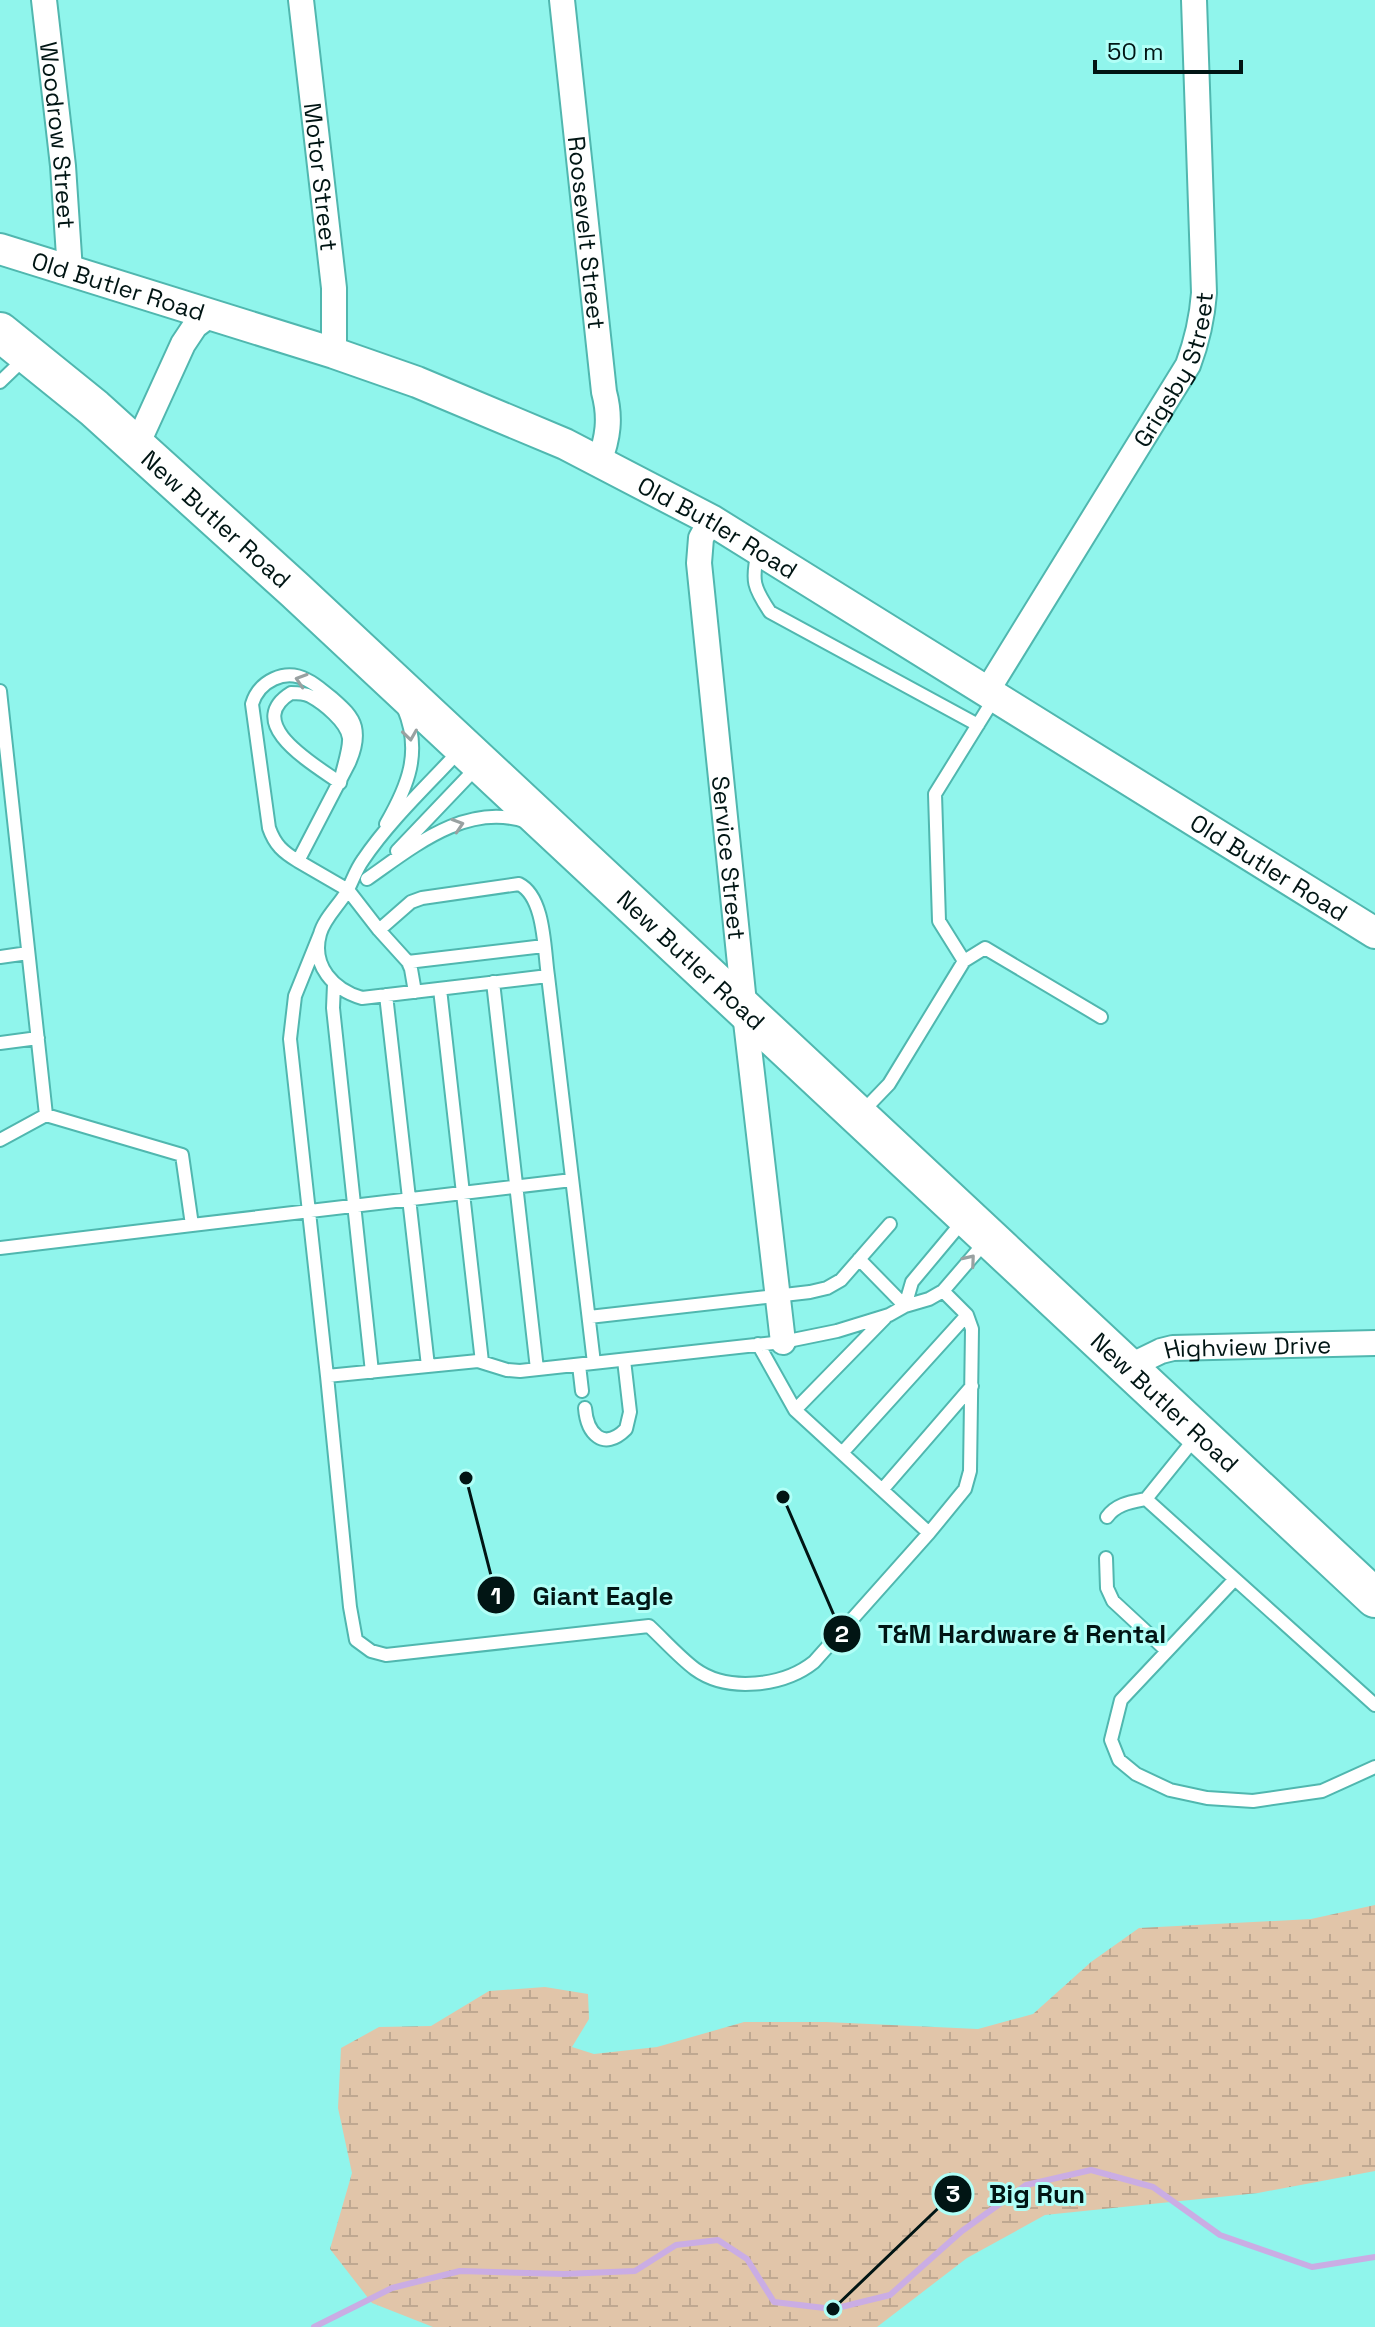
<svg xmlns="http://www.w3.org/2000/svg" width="1375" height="2327" viewBox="0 0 1375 2327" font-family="'Space Grotesk',sans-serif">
  <defs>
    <pattern id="wetland-marsh" width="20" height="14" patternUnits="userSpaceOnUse" patternTransform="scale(2)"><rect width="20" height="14" fill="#e1c5a9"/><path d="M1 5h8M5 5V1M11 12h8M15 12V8" fill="none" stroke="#bfa891"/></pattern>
  </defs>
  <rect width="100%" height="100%" fill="#90f5ec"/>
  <!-- wetland -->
  <path fill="url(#wetland-marsh)" d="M1375 1905V2171L1258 2193 1045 2215 967 2258 877 2327H433L372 2303 330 2249 352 2173 338 2108 341 2048 379 2027 431 2026 489 1991 545 1987 588 1994 589 2019 572 2047 594 2054 657 2047 744 2022H826L978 2029 1033 2014 1091 1962 1139 1928 1311 1919Z"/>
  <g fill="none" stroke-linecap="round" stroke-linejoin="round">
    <!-- stream -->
    <path stroke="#caade4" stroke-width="6" d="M314 2327 392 2288 460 2271 564 2274 635 2271 676 2245 718 2240 747 2259 774 2302 833 2309 890 2295 962 2231 1026 2185 1091 2170 1153 2187 1220 2235 1312 2267 1375 2257"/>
    <defs>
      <path id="service" d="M0 382 24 359
        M758 552C751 581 754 588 770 612L978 725
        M0 691 46 1115
        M291 693C297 693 304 693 310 696 323 703 347 722 349 738 350 750 342 770 340 783 317 766 241 724 291 693Z
        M460 750C427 786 390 820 363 860 355 871 352 883 346 893 338 906 324 919 320 934 311 966 334 990 362 998L548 976 594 1363
        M386 824C408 786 422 752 404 709
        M397 851 478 766
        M298 861C283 852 275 845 269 828L252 704C259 681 285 668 307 680 316 684 324 692 332 698 341 706 352 715 355 727 358 740 354 752 349 763L298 861 348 890 379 930 408 962 411 969 415 992
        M367 879C413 847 467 801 527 822
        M379 930 411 902 422 898 519 884C545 897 544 950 548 976
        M320 934 295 996 290 1039 327 1376 478 1361 507 1370 520 1371 783 1342 837 1331 889 1315 905 1306 929 1299 943 1291 986 1241
        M0 957 28 953
        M964 961 939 921 935 794 995 697
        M408 962 544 946
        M493 982 537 1369
        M334 984 333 1008 372 1372
        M440 989 482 1362
        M386 995 428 1366
        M0 1043 38 1038
        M862 1112 889 1084 964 961 985 948 1101 1017
        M0 1140 46 1115 182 1155 192 1225 572 1180
        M0 1248 192 1225
        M859 1259 905 1306
        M905 1306 912 1282 963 1221
        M589 1317 810 1292 827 1288 841 1280 890 1224
        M758 1344 795 1410 929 1533 965 1489 970 1471 972 1329 967 1315 943 1291
        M579 1365 582 1391
        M327 1376 350 1607 356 1640 371 1651 386 1655 649 1626C664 1640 679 1657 695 1669 728 1693 784 1686 814 1662L929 1533
        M585 1408C587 1433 603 1452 626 1429L630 1412 624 1360
        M795 1410 885 1318
        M1196 1437 1146 1499 1375 1705
        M842 1453 967 1315
        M882 1490 972 1386
        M1107 1517C1116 1504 1131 1502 1146 1499
        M1106 1558 1107 1588 1113 1601 1167 1651
        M1235 1579 1121 1700 1111 1740 1119 1760 1136 1774 1170 1790 1207 1798 1253 1801 1322 1791 1375 1767"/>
      <g id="minor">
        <path id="s1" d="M44 0 63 166 70 271"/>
        <path id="s2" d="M301 0 334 288V353"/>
        <path id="s3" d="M562 0 604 392C611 418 608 438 599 462"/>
        <path d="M136 447 183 344 195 326 211 314"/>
        <path id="s4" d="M711 520 701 538 699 563 745 1013 783 1342"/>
        <path id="s5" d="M987 691 1188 365C1197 341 1202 320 1204 293L1194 0"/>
        <path id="s6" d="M1126 1368 1161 1351 1173 1348 1375 1343"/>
      </g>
      <g id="tertiary">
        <path id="s7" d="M0 249 334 353 417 382 565 444 711 520 1375 933"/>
      </g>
      <g id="primary">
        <path id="s8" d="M0 332 94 408 295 590 1375 1598"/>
      </g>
    </defs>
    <!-- service casing -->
    <use href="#service" stroke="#50b7af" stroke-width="16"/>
    <!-- minor casing -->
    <use href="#minor" stroke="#50b7af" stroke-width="28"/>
    <!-- tertiary casing -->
    <use href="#tertiary" stroke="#50b7af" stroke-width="34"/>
    <!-- primary casing -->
    <use href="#primary" stroke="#50b7af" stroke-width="42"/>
    <!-- service -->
    <use href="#service" stroke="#fff" stroke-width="12"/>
    <!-- minor -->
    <use href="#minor" stroke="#fff" stroke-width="24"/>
    <!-- tertiary -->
    <use href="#tertiary" stroke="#fff" stroke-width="30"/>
    <!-- primary -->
    <use href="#primary" stroke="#fff" stroke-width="38"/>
  </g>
  <!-- one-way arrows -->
  <defs><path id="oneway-chevron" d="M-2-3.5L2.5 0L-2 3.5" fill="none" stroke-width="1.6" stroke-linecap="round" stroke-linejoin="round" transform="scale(2)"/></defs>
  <g stroke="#99a1a1">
    <use href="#oneway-chevron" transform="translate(301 680) rotate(-162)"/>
    <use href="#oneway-chevron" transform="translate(410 735) rotate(82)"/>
    <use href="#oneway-chevron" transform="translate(458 825) rotate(-18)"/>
    <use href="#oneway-chevron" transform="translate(970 1260) rotate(-50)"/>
  </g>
  <g text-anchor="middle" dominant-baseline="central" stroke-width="6" stroke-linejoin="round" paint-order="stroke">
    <!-- street labels -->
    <g font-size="24" fill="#011514" stroke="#b1fff7">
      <text stroke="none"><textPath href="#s1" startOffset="136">Woodrow Street</textPath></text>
      <text stroke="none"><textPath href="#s2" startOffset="178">Motor Street</textPath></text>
      <text stroke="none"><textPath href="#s3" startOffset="234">Roosevelt Street</textPath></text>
      <text stroke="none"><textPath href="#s7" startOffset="124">Old Butler Road</textPath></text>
      <text stroke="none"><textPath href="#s5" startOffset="374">Grigsby Street</textPath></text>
      <text stroke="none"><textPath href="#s8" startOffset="286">New Butler Road</textPath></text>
      <text stroke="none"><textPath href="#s7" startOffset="772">Old Butler Road</textPath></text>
      <text stroke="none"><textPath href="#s4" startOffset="342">Service Street</textPath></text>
      <text stroke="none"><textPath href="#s7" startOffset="1420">Old Butler Road</textPath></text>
      <text stroke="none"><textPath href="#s8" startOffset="934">New Butler Road</textPath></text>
      <text stroke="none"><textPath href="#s6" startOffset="126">Highview Drive</textPath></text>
      <text stroke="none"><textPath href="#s8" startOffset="1582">New Butler Road</textPath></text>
    </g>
  </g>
  <!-- callouts -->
  <path fill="none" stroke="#011514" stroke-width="3" d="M466 1478L496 1595M783 1497L842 1634M833 2309L953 2194"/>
  <g fill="#011514" stroke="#b1fff7" stroke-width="3">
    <circle cx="466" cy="1478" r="8"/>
    <circle cx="783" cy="1497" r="8"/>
    <circle cx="833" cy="2309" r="8"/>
    <circle cx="496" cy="1595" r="20"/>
    <circle cx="842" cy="1634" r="20"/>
    <circle cx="953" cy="2194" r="20"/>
  </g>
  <g font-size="24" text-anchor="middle" font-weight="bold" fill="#fff">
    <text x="496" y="1604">1</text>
    <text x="842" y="1642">2</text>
    <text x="953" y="2202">3</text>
  </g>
  <g font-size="26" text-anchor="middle" font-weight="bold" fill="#011514" stroke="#b1fff7" stroke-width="6" stroke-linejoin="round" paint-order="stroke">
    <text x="603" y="1605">Giant Eagle</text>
    <text x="1022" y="1643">T&amp;M Hardware &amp; Rental</text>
    <text x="1037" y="2203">Big Run</text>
  </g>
  <!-- scale -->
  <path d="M1095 60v12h146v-12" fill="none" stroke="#011514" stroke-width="4"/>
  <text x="1107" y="60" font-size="24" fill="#011514" stroke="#b1fff7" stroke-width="6" paint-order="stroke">50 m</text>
</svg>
